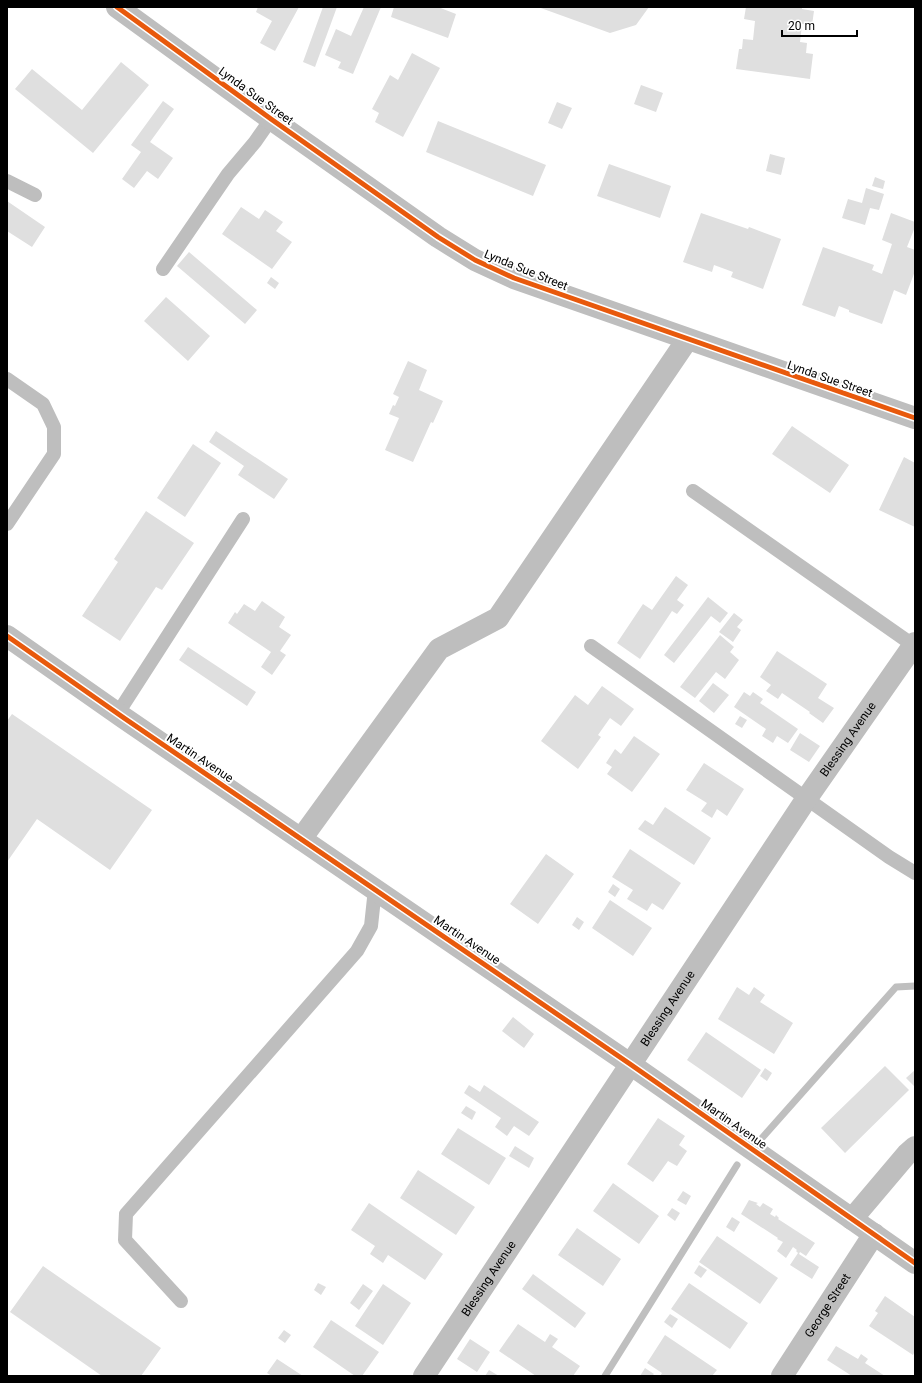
<svg xmlns="http://www.w3.org/2000/svg" width="922" height="1383" viewBox="0 0 922 1383" font-family="Roboto,sans-serif">
  <rect width="100%" height="100%" fill="#fff"/>
  <g fill="none" stroke-linecap="round" stroke-linejoin="round">
    <!-- stream -->
    <path stroke="#bfbfbf" stroke-width="7" d="M762 1138 896 987 915 986
      M605 1376 737 1165"/>
  </g>
  <!-- building -->
  <path fill="#dfdfdf" d="M258 7H299L275 51 260 43 272 21 256 12Z
    M323 7H337L315 67 303 62Z
    M364 7H381L353 74 338 68 341 62 325 55 336 29 351 36Z
    M394 7H438L456 14 448 38 391 17Z
    M538 7H649L636 25 610 33Z
    M746 7H802V9L814 11 812 25 802 24 800 42 807 43 806 53 813 54 810 79 736 69 739 49H742L743 39 753 40 755 21 744 19Z
    M412 53 440 68 403 137 375 122 379 113 372 109 390 75 398 80Z
    M121 62 149 85 93 153 15 89 32 69 82 110Z
    M641 85 663 93 656 112 634 104Z
    M163 101 174 109 150 142 173 158 158 179 147 171 134 188 122 179 141 152 131 145Z
    M557 102 572 108 562 129 548 123Z
    M438 121 546 165 533 196 426 152Z
    M770 154 785 158 781 175 766 171Z
    M609 164 671 186 660 218 597 196Z
    M875 177 885 181 883 189 872 186Z
    M866 188 884 194 879 210 870 208 865 225 842 218 848 199 862 203Z
    M7 201 45 227 32 247 7 231Z
    M241 207 259 219 265 210 283 222 276 231 292 242 272 269 222 234Z
    M701 213 748 229 749 227 781 239 763 289 731 277 733 272 714 265 712 272 683 262Z
    M891 213 915 222V227L907 247 915 250V271L906 295 894 290 882 324 849 312V310L839 306 835 317 802 305 823 247 874 265 872 270 882 274 892 244 882 240Z
    M189 252 257 310 245 324 177 266Z
    M271 277 279 283 275 289 267 283Z
    M166 297 210 336 188 361 144 321Z
    M408 361 427 370 419 390 443 401 433 423 431 422 413 462 385 450 399 418 389 414 393 405 395 406 399 397 393 394Z
    M792 426 849 465 830 493 772 454Z
    M216 431 288 479 274 499 238 475 244 466 209 442Z
    M193 444 221 463 185 517 157 498Z
    M904 457 915 463V527L879 510Z
    M146 511 194 543 162 590 156 587 120 641 82 616 118 562 114 559Z
    M676 576 688 585 677 600 684 605 677 614 672 611 640 659 617 643 643 604 652 610Z
    M708 597 728 613 720 623 711 616 674 663 664 655Z
    M262 601 285 617 279 627 291 635 280 651 286 655 272 675 261 667 271 652 228 623 235 612 237 614 244 604 255 611Z
    M734 613 743 620 737 627 741 630 733 642 719 632Z
    M720 635 734 647 730 652 739 660 725 679 716 672 695 698 680 687Z
    M188 647 256 692 247 706 179 660Z
    M777 651 827 684 818 698 834 708 823 723 809 713 810 712 782 693 778 699 766 691 771 685 760 677Z
    M713 683 729 695 714 713 699 701Z
    M602 686 634 709 621 726 610 718 598 735 601 737 578 769 541 741 575 695 588 705Z
    M744 692 750 696 753 692 763 699 760 703 798 729 788 743 777 736 773 743 762 736 766 729 734 707Z
    M12 714 152 810 110 870 37 819 7 862V721Z
    M740 716 747 720 742 728 735 724Z
    M800 733 820 746 809 762 790 750Z
    M634 736 660 754 632 792 607 774 612 767 606 763 615 749 621 754Z
    M704 763 744 789 727 816 717 809 712 818 701 811 707 803 686 790Z
    M665 807 711 838 694 865 638 829 645 820 653 825Z
    M630 849 681 883 663 910 652 903 647 911 627 899 633 890 612 877Z
    M546 854 574 874 538 924 510 904Z
    M613 884 620 889 615 897 608 892Z
    M610 900 652 928 633 956 592 928Z
    M577 917 584 922 579 930 572 925Z
    M737 987 749 995 754 987 765 995 760 1002 793 1023 774 1054 718 1019Z
    M513 1017 534 1034 524 1048 502 1031Z
    M706 1032 761 1070 742 1098 687 1060Z
    M885 1066 909 1090 845 1153 821 1128Z
    M765 1068 772 1073 767 1081 760 1076Z
    M915 1070V1087L906 1078Z
    M469 1085 480 1092 484 1085 539 1122 529 1136 514 1126 507 1136 495 1127 501 1118 464 1093Z
    M466 1106 476 1112 472 1120 461 1113Z
    M658 1118 685 1136 679 1145 687 1151 677 1166 668 1161 653 1182 627 1164Z
    M458 1128 506 1158 489 1185 441 1154Z
    M515 1146 534 1158 529 1168 509 1156Z
    M418 1170 475 1207 456 1235 400 1198Z
    M613 1183 659 1216 639 1244 593 1211Z
    M683 1191 691 1196 686 1205 677 1200Z
    M749 1200 758 1203 756 1204 760 1207 763 1203 773 1209 770 1214 775 1217 776 1215 779 1218 778 1219 815 1243 806 1256 800 1252 799 1254 819 1267 812 1279 790 1265 798 1253 796 1251 797 1250 793 1247 786 1258 777 1251 783 1242 777 1239 778 1238 741 1214Z
    M369 1203 443 1254 425 1280 388 1255 383 1263 370 1254 375 1246 351 1230Z
    M672 1208 680 1213 675 1221 667 1215Z
    M732 1217 740 1222 734 1232 726 1227Z
    M577 1228 621 1259 603 1286 558 1255Z
    M717 1236 778 1278 760 1304 699 1262Z
    M699 1265 707 1270 701 1278 694 1273Z
    M43 1266 161 1348 141 1376H102L10 1312Z
    M533 1274 586 1313 575 1328 522 1289Z
    M318 1283 326 1287 321 1295 314 1290Z
    M689 1283 748 1323 730 1349 671 1309Z
    M363 1284 373 1291 359 1310 350 1303Z
    M383 1284 411 1303 383 1345 355 1326Z
    M885 1296 915 1317V1351L913 1355 869 1326 878 1313 875 1311Z
    M670 1314 678 1319 672 1328 664 1322Z
    M331 1320 379 1352 362 1376H355L313 1347Z
    M518 1324 545 1342 550 1334 558 1339 552 1347 580 1366 573 1376H536L499 1351Z
    M284 1330 291 1335 285 1343 278 1338Z
    M665 1335 717 1370 712 1376H660L662 1373 647 1363Z
    M470 1339 490 1352 477 1372 457 1359Z
    M836 1346 858 1359 861 1354 868 1359 865 1363 885 1376H852L827 1360Z
    M277 1359 303 1376H272L267 1373Z
    M645 1368 654 1374 652 1376H640Z
    M489 1370 499 1376H485Z"/>
  <g fill="none" stroke-linecap="round" stroke-linejoin="round">
    <!-- lane -->
    <path stroke="#bebebe" stroke-width="14" d="M7 181 35 195
      M163 269 228 174 255 142 271 119
      M7 379 43 404 54 427V454L7 524
      M693 491 913 645
      M591 646 889 857 915 873
      M118 713 243 519
      M181 1301 125 1240 126 1214 357 951 371 926 375 889"/>
    <!-- street -->
    <g stroke="#bebebe" stroke-width="22">
      <path d="M117 7 271 119 438 237 475 260 514 278 915 418"/>
      <path d="M7 636 124 718 630 1064 915 1263"/>
      <path d="M301 839 439 649 498 618 687 340"/>
      <path d="M852 1219 907 1154 915 1147"/>
      <path id="s1" d="M424 1376 807 798 915 643"/>
      <path id="s2" d="M782 1376 874 1234"/>
    </g>
    <defs>
      <path id="cycleway" d="M117 7 271 119 438 237 475 260 514 278 915 418
        M7 636 124 718 630 1064 915 1263"/>
    </defs>
    <!-- cycleway casing -->
    <use href="#cycleway" stroke="#fff" stroke-width="8"/>
    <!-- cycleway -->
    <use href="#cycleway" stroke="#e8590c" stroke-width="5"/>
  </g>
  <g text-anchor="middle" dominant-baseline="central" stroke-width="4" stroke-linejoin="round" paint-order="stroke">
    <!-- street labels -->
    <g font-size="12" fill="#000" stroke="#fff">
      <text transform="translate(256 96) rotate(36)">Lynda Sue Street</text>
      <text transform="translate(526 270) rotate(22)">Lynda Sue Street</text>
      <text transform="translate(830 379) rotate(19)">Lynda Sue Street</text>
      <text stroke="none"><textPath href="#s1" startOffset="765">Blessing Avenue</textPath></text>
      <text transform="translate(200 758) rotate(34)">Martin Avenue</text>
      <text transform="translate(467 940) rotate(34)">Martin Avenue</text>
      <text stroke="none"><textPath href="#s1" startOffset="441">Blessing Avenue</textPath></text>
      <text transform="translate(734 1124) rotate(35)">Martin Avenue</text>
      <text stroke="none"><textPath href="#s1" startOffset="117">Blessing Avenue</textPath></text>
      <text stroke="none"><textPath href="#s2" startOffset="84">George Street</textPath></text>
    </g>
  </g>
  <!-- border -->
  <rect width="922" height="1383" fill="none" stroke="#000000" stroke-width="16"/>
  <!-- scale -->
  <path d="M782 30v6h75v-6" fill="none" stroke="#000000" stroke-width="2"/>
  <text x="788" y="30" font-size="12" fill="#000000" stroke="#ffffff" stroke-width="3" paint-order="stroke">20 m</text>
</svg>
